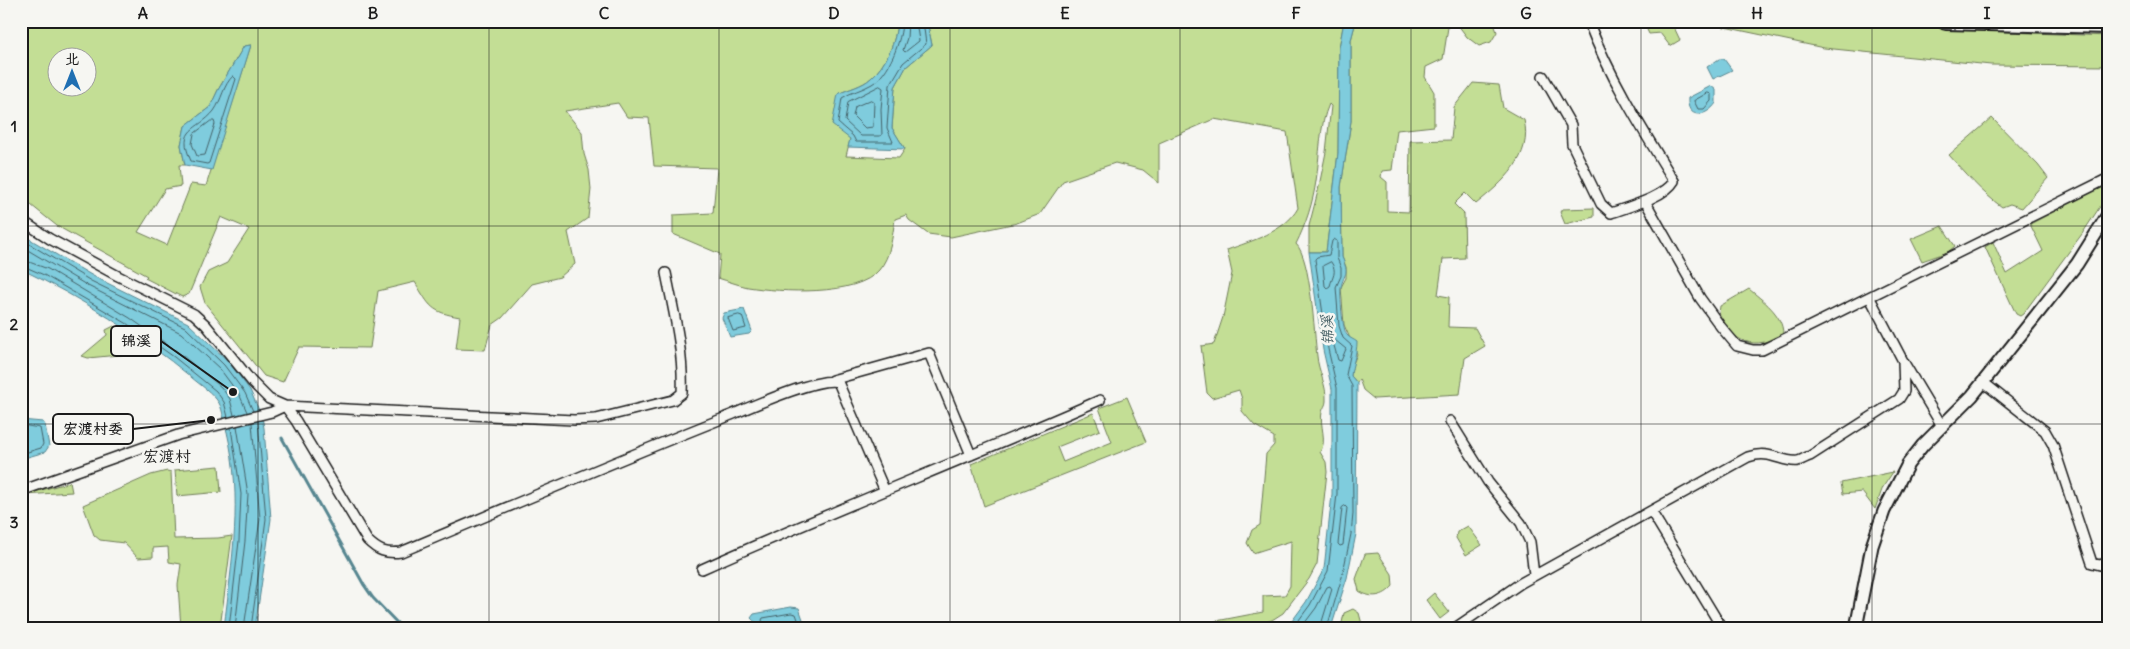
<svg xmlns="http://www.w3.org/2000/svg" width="2130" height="649" viewBox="0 0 2130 649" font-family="Delius,'LXGW WenKai TC',sans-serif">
  <rect width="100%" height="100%" fill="#f6f6f2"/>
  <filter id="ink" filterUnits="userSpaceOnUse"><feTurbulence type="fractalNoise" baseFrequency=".02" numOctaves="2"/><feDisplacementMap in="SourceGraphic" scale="10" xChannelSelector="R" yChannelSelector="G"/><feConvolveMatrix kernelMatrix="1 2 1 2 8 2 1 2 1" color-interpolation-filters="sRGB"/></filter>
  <g filter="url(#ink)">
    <!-- green -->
    <path fill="#c3de95" stroke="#707d58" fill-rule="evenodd" d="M27 21H897C896 42 887 64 871 78 863 86 848 89 838 94L850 140 846 156 899 158 905 149 892 128 895 87 906 67 932 45 927 21H1344L1339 48 1338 153 1326 252H1309V226L1318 191 1326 152 1331 106 1329 104C1319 126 1320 156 1316 181 1313 202 1306 224 1296 244 1311 258 1314 333 1317 356 1318 371 1327 385 1326 401 1326 405 1323 408 1322 412 1319 425 1328 441 1320 452L1326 462 1327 472 1317 564 1309 579 1283 613 1272 620 1247 628H1180L1263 612V596L1285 595 1290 586 1291 541 1253 553 1247 543 1252 530 1260 525 1266 454 1274 445V437L1254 425 1242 411V399L1239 390 1212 398 1207 393 1201 346 1214 344 1223 317 1232 273 1227 250C1251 241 1285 232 1298 208L1287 132 1214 119 1159 143V183L1143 170 1115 163 1063 181 1040 214 1017 223 951 237 928 234 909 220 906 215 895 219C892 237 891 256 879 270 857 297 779 292 748 287 738 285 728 281 718 278L720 254 673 234V215L713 213 717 168 654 166 649 118 627 117 618 103 565 111 582 132 584 154 589 170 591 189 588 218 568 232 575 264 560 277 532 284 502 318 492 325 485 350 456 349 460 317C431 312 430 307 415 282L378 291 370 348 299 347 283 382 264 376 205 303 200 287 208 272 227 263 249 229 221 217 189 294 182 297 145 278 147 276 57 226 21 197V27ZM251 45 206 186 191 184 167 245 138 232 165 189 181 186 179 165H185L181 145 185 126 210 107 218 90 244 46ZM58 58H88V88H58Z
      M1356 21H1449L1443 59 1426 67 1425 77 1434 92V126L1397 130 1392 170 1382 171 1381 177 1387 182V211L1409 212 1410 141 1451 140 1454 107 1473 83 1499 85 1503 108 1524 120C1533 157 1503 182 1476 204L1465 193 1454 204 1464 214 1465 258 1443 259 1438 295 1449 297 1448 327 1475 328 1485 346 1465 358 1460 394 1374 399 1363 390 1359 379 1357 383 1351 376 1352 366 1357 354 1344 325 1341 287 1346 278V267L1342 257 1341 187 1351 121V40Z
      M1455 21H1493L1497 32 1491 42 1479 46 1467 37Z
      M1643 21H1673L1672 23 1680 40 1670 46 1660 33 1649 34Z
      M1696 21H1872L2006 32 2109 36V66L1991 65 1824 48Z
      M1992 118 2038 165 2048 178 2022 208 2010 204 2002 207C1981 192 1966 174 1949 155Z
      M2106 185H2109V193L2082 234 2023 314 2020 316 2016 314 1985 247 1993 242 2007 274 2043 251 2030 224Z
      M1594 208V217L1565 224 1560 212 1562 209Z
      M1942 226 1955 246 1948 252 1922 261 1911 239Z
      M1749 289C1762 300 1783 314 1783 334 1755 351 1732 344 1719 313L1720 306Z
      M114 326 147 348 149 352 88 358 82 356 107 335 106 330Z
      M1127 397 1146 442 984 506 971 464 1093 413 1100 430 1057 447 1063 462 1112 442 1099 408Z
      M219 466 221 492 177 496 175 470Z
      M167 471 171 472 174 539 218 538 232 536 220 628H181L178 585 181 564 169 562 168 547 153 548V557L138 558 124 543 100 540 94 535 83 505 151 475Z
      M1893 472 1883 487 1875 509 1862 492 1843 494 1841 483Z
      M70 482 72 492 24 495Z
      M1468 526 1482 545 1466 555 1456 538 1457 532Z
      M1378 553 1392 574 1393 586C1384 597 1371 599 1359 591L1356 579 1365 554Z
      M1434 593 1449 612 1440 619 1426 600Z
      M1353 609 1359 613 1363 628H1341L1344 613Z"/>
    <!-- water -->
    <path fill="#7fccdd" stroke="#578690" d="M897 21H927L932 45 906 67 895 87 892 128 905 149 848 147 850 139 832 125 838 94C848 89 863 86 871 78 887 64 896 42 897 21Z
      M1344 21H1356L1351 40V121L1341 187 1342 257C1350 276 1344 272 1341 287 1340 295 1342 329 1347 335 1349 338 1355 340 1357 342 1357 354 1352 364 1351 376L1357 383 1356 534 1347 578 1331 628H1276L1292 621 1306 602 1324 569 1332 494V389L1323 350 1309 252H1326L1338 153 1339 48Z
      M251 45 212 170 185 165 181 145 185 126 210 107 218 90 244 46Z
      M1719 59H1724L1732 70 1713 79 1707 67Z
      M1711 86 1716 90V103C1706 118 1686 119 1688 98Z
      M21 234 93 276 188 323 228 361 250 390 262 417 264 428 271 519 255 628H224C232 561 243 498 227 432 224 423 223 410 219 403 212 392 200 385 191 377 140 335 81 298 21 269Z
      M744 309 752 331 749 334 730 337 722 318 724 313Z
      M21 420 43 422 45 425 49 446 45 452 21 459Z
      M791 607 799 608 806 628C789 628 763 633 751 618L754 614Z"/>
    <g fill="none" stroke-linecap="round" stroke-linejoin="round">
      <!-- shore -->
      <path stroke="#446269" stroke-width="1" d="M902 21C902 40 889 74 872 84 862 90 851 92 842 98L838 123 853 136 856 142H893L887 128 890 85 903 63 926 44 923 21
        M908 21 907 38 903 50 905 52 919 41 916 21
        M233 76 236 79 209 163 207 164 191 161C176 127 198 131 214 111 222 100 223 85 233 76Z
        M880 86 883 88 881 109 882 135 880 136H861L845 121 848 102Z
        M1708 93 1711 94V101L1704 109H1698L1694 101Z
        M871 100 874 102 873 127 865 128 853 116 855 107Z
        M211 121H214L215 124 205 155 197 156 192 144 194 134Z
        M21 239 91 281 185 327 224 365 245 393 253 411
        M21 246 88 286 181 333 220 369 240 396 247 412
        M21 259 48 269 130 318 178 352 221 387 230 399 234 415
        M1331 262C1338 272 1332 277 1330 286L1327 288 1325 286 1323 266Z
        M21 265 44 275 126 323 174 357 216 391 224 402 228 417
        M739 315 742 316 746 328 733 331 728 318Z
        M1335 340 1346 349 1341 361 1338 360 1333 342Z
        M21 425 40 428 43 444 41 448 21 454
        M1345 506 1347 508 1343 545 1340 546 1338 544 1342 508Z
        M229 628 239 541 241 494 231 428
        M235 628 245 541 248 494 237 426
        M244 628 260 519 252 423
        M251 628 266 519 258 421
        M765 628 762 620 763 618 791 613 796 614 801 628
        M1288 628 1296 624 1310 605 1328 571 1337 494V388L1328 349 1315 259 1317 257 1329 255 1332 241 1334 239 1337 241V258L1341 268V276L1336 287 1339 326 1343 338 1352 346 1346 375 1352 386 1353 514 1351 534 1342 577 1327 628
        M1301 628 1316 608 1327 587 1330 586 1332 589 1320 628"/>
      <!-- stream -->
      <path stroke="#578690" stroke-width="3" d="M282 438 364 585 373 598 402 628
        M669 628H673"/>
      <defs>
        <path id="minor" d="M1543 76 1571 125 1572 144 1601 204 1611 213C1628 207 1665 197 1674 181 1642 129 1610 78 1588 21
          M1645 201 1700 298 1721 327 1737 346 1753 350H1762L2109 178
          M21 220 50 239 118 276 194 314 206 325 252 382 269 399 285 406 296 421 367 540C378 551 386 554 401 552 508 507 615 461 724 418 746 409 818 376 838 382L884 489
          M1870 298 1903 361 1942 426
          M832 380 929 353 971 455
          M1983 382 2045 431 2053 445 2092 563 2100 565 2109 562
          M1450 421 1488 482 1521 523 1530 542 1534 575
          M21 491 178 435 272 412 285 406 574 420 596 419 673 400 682 393C684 353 674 313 666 273
          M1651 511 1722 628
          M702 569C834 510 968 458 1100 400
          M1455 628 1521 583 1748 457C1771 449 1781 463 1798 461 1802 460 1806 457 1810 456L1899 399 1904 391 1903 361"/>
        <path id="tertiary" d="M1856 628 1872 546 1884 511 1908 464 1923 445 1972 396 2077 264 2109 213"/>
        <path id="motorway" d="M1946 21 2109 25"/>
      </defs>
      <!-- minor casing -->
      <use href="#minor" stroke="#1c1c1c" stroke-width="12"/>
      <!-- tertiary casing -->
      <use href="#tertiary" stroke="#1c1c1c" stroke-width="15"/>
      <!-- motorway casing -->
      <use href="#motorway" stroke="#1c1c1c" stroke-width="20"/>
      <!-- minor -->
      <use href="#minor" stroke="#f6f6f2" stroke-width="9"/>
      <!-- tertiary -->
      <use href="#tertiary" stroke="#f6f6f2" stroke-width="11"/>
      <!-- motorway -->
      <use href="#motorway" stroke="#f6f6f2" stroke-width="16"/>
    </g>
  </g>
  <!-- grid -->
  <path fill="none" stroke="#1c1c1c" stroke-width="1" stroke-opacity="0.55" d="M258 21V628M489 21V628M719 21V628M950 21V628M1180 21V628M1411 21V628M1641 21V628M1872 21V628M21 226H2109M21 424H2109"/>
  <g text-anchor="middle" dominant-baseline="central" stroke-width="5" stroke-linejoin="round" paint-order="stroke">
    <!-- water labels -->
    <g font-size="15" font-style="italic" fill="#3f5a60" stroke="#f6f6f2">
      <text transform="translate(1327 330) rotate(-93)">锦溪</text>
    </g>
    <!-- quarter labels -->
    <g font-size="16" fill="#1c1c1c" stroke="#f6f6f2">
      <text x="167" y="456">宏渡村</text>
    </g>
  </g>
  <!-- callouts -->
  <path fill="none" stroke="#1c1c1c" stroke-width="2" d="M233 392L161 341M211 420L133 429"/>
  <g fill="#1c1c1c" stroke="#f6f6f2" stroke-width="2">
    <circle cx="233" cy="392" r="5"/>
    <circle cx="211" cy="420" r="5"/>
  </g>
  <g fill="#f6f6f2" stroke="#1c1c1c" stroke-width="2">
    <rect x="111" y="326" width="50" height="30" rx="5"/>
    <rect x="53" y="414" width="80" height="30" rx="5"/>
  </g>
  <g font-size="15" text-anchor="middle" font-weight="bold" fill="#1c1c1c">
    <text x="136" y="346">锦溪</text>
    <text x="93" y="434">宏渡村委</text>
  </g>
  <!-- margin -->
  <rect width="2130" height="649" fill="none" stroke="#f6f6f2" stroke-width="55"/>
  <!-- north arrow -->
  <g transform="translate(72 72)"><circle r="24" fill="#f6f6f2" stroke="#9f9f9c"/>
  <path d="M0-4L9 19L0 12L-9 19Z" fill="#1f6fb2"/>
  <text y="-8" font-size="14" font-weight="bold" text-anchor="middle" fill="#1c1c1c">北</text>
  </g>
  <rect x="28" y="28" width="2074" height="594" fill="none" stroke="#1c1c1c" stroke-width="2"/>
  <g font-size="16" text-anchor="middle" font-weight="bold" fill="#1c1c1c">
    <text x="143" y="19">A</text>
    <text x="373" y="19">B</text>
    <text x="604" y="19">C</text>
    <text x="834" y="19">D</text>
    <text x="1065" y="19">E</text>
    <text x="1296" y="19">F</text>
    <text x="1526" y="19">G</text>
    <text x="1757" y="19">H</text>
    <text x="1987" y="19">I</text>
    <text x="14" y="132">1</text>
    <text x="14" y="330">2</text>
    <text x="14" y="528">3</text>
  </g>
</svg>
